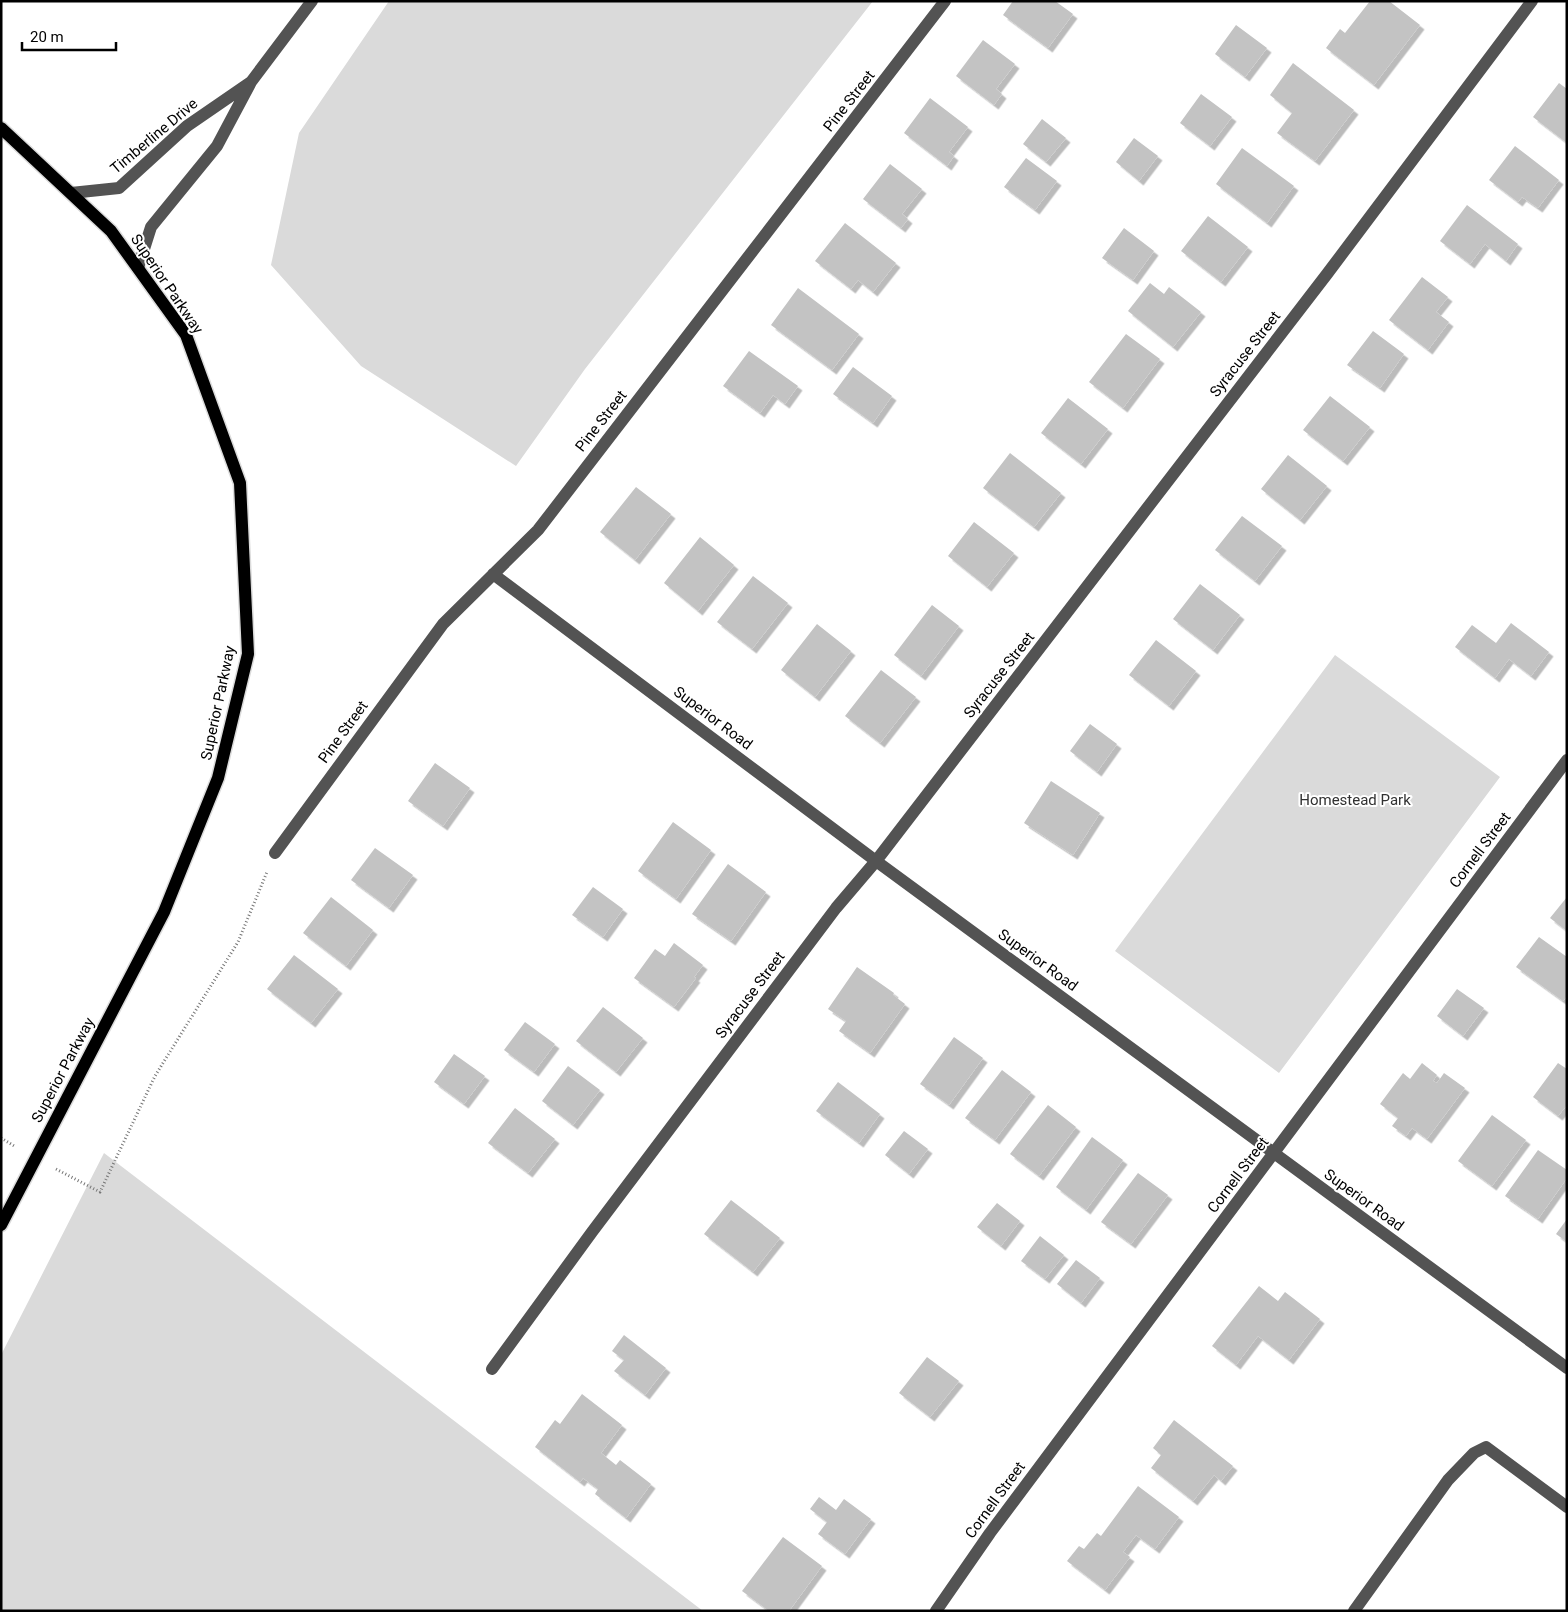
<svg xmlns="http://www.w3.org/2000/svg" width="1568" height="1612" viewBox="0 0 1568 1612" font-family="Roboto,sans-serif">
  <defs>
    <filter id="shadow"><feDropShadow dx="4.5" dy="4.5" stdDeviation="0" flood-color="#0004"/></filter>
  </defs>
  <rect width="100%" height="100%" fill="#fff"/>
  <!-- green -->
  <path fill="#dadada" d="M389 1H873L585 369 516 466 361 366 271 265 299 133Z
    M1335 655 1500 777 1279 1073 1115 951Z
    M104 1153 703 1611H1V1355Z"/>
  <!-- building -->
  <path fill="#c3c3c3" filter="url(#shadow)" d="M1013 1H1055L1073 14 1048 48 1003 15Z
    M1370 1H1389L1420 25 1374 85 1326 48 1340 29 1345 33Z
    M1236 25 1267 48 1245 77 1215 54Z
    M983 40 1015 64 996 89 1002 94 994 105 956 76Z
    M1293 63 1354 110 1315 161 1277 133 1292 113 1270 95Z
    M1559 83 1567 89V143L1533 117Z
    M1201 94 1232 117 1210 146 1180 123Z
    M930 98 968 127 949 152 954 156 947 166 904 133Z
    M1042 119 1066 138 1046 162 1023 144Z
    M1134 138 1158 156 1139 181 1116 162Z
    M1515 146 1559 180 1538 208 1522 197 1518 202 1489 180Z
    M1242 148 1294 186 1267 223 1216 184Z
    M1026 158 1057 181 1035 210 1004 187Z
    M890 164 922 189 902 214 908 219 901 228 863 199Z
    M1467 205 1518 244 1506 261 1485 244 1470 264 1440 241Z
    M1208 216 1248 247 1221 282 1181 251Z
    M845 223 896 263 873 292 858 280 851 289 815 261Z
    M1124 228 1154 251 1133 280 1102 258Z
    M1422 277 1448 297 1436 312 1449 322 1428 350 1389 320Z
    M1150 283 1164 294 1169 287 1201 312 1173 347 1128 311Z
    M798 288 859 334 832 370 771 325Z
    M1373 331 1404 354 1380 388 1347 365Z
    M1126 334 1160 359 1123 408 1089 382Z
    M749 351 798 386 785 404 773 395 760 413 723 386Z
    M853 367 892 396 873 423 833 394Z
    M1330 396 1370 427 1343 461 1303 430Z
    M1068 398 1108 429 1081 464 1041 433Z
    M1010 453 1061 493 1034 527 983 488Z
    M1288 455 1327 486 1300 520 1261 489Z
    M636 487 671 514 635 560 600 532Z
    M1242 516 1282 546 1255 581 1215 550Z
    M974 522 1014 553 987 587 948 556Z
    M700 537 734 565 698 611 664 583Z
    M753 576 788 603 752 649 717 622Z
    M1200 584 1240 615 1213 650 1173 619Z
    M932 605 959 626 921 676 894 655Z
    M1511 623 1549 652 1531 676 1509 659 1495 678 1455 647 1472 625 1496 643Z
    M817 624 851 651 815 697 781 670Z
    M1156 640 1196 671 1169 706 1129 675Z
    M881 670 916 697 880 743 845 716Z
    M1090 724 1117 744 1097 772 1070 751Z
    M435 763 470 788 443 826 408 801Z
    M1051 781 1100 813 1073 855 1024 823Z
    M673 822 711 850 676 899 638 871Z
    M375 848 413 875 389 908 351 880Z
    M728 864 766 892 731 941 692 914Z
    M593 887 623 909 603 937 572 915Z
    M331 897 373 930 346 966 303 933Z
    M1567 897V931L1550 918Z
    M1539 937 1567 957V996L1563 1001 1516 967Z
    M674 943 703 965 694 977 696 978 674 1007 634 978 655 949 665 956Z
    M294 955 338 989 311 1023 267 989Z
    M857 967 894 993 893 995 905 1004 870 1053 839 1031 846 1021 828 1009Z
    M1457 989 1484 1008 1463 1036 1437 1016Z
    M603 1007 643 1038 616 1072 576 1041Z
    M525 1022 555 1044 534 1072 504 1050Z
    M954 1037 983 1058 949 1105 920 1084Z
    M454 1054 485 1076 464 1104 434 1082Z
    M1422 1063 1437 1075 1433 1081 1437 1083 1444 1073 1465 1088 1427 1139 1412 1128 1406 1136 1392 1126 1398 1118 1380 1104 1403 1073 1410 1079Z
    M1558 1063 1567 1069V1105L1558 1116 1533 1097Z
    M568 1066 600 1090 573 1125 542 1101Z
    M1002 1070 1031 1092 995 1140 965 1118Z
    M838 1082 880 1114 859 1143 816 1111Z
    M1048 1105 1076 1127 1039 1176 1010 1154Z
    M515 1108 555 1139 528 1173 488 1143Z
    M1492 1115 1526 1140 1492 1186 1458 1161Z
    M904 1131 928 1149 909 1174 885 1155Z
    M1092 1137 1123 1160 1086 1210 1056 1187Z
    M1538 1150 1567 1170V1178L1538 1219 1505 1196Z
    M1138 1173 1168 1195 1131 1244 1101 1222Z
    M731 1200 780 1238 753 1272 704 1234Z
    M997 1203 1020 1221 1001 1246 977 1227Z
    M1567 1219V1242L1556 1234Z
    M1040 1236 1064 1255 1045 1279 1021 1261Z
    M1076 1260 1100 1278 1081 1303 1057 1284Z
    M1259 1286 1278 1301 1285 1292 1320 1319 1289 1360 1258 1336 1236 1365 1212 1346Z
    M624 1335 666 1368 645 1395 614 1371 624 1360 612 1351Z
    M927 1357 959 1381 930 1417 899 1393Z
    M582 1394 622 1425 601 1453 616 1465 620 1460 651 1484 626 1518 595 1494 598 1489 583 1478 580 1482 535 1447 555 1420 560 1424Z
    M1174 1420 1233 1466 1221 1481 1214 1475 1193 1501 1151 1468 1161 1455 1153 1448Z
    M1138 1486 1179 1517 1155 1549 1136 1535 1123 1552 1130 1557 1105 1590 1067 1561 1079 1546 1084 1549 1097 1533 1101 1536Z
    M819 1497 836 1510 844 1499 871 1519 845 1554 818 1534 827 1522 810 1509Z
    M783 1537 822 1566 789 1611H769L742 1591Z"/>
  <g fill="none" stroke-linecap="round" stroke-linejoin="round">
    <defs>
      <path id="major" d="M1 128 111 231 186 335 240 483 248 654 218 778 164 912 1 1225"/>
    </defs>
    <!-- major casing -->
    <use href="#major" stroke="#dbdbdb" stroke-width="15"/>
    <!-- path -->
    <path stroke="#757575" stroke-width="3" stroke-dasharray="1 2.5" stroke-linecap="butt" d="M1 1138 16 1147
      M56 1169 100 1192 155 1076 238 942 267 872"/>
    <!-- minor -->
    <path stroke="#535353" stroke-width="12" d="M251 82 312 1
      M71 193 119 188 187 126 251 82 217 146 151 227 138 268
      M493 574 876 861 1567 1368
      M275 853 443 624 538 530 945 1
      M492 1369 592 1232 836 908 876 861 1327 274 1532 1
      M936 1611 990 1533 1567 760
      M1354 1611 1448 1480 1474 1453 1486 1447 1567 1507"/>
    <!-- major -->
    <use href="#major" stroke="#000" stroke-width="12"/>
  </g>
  <g text-anchor="middle" dominant-baseline="central" stroke-width="4" stroke-linejoin="round" paint-order="stroke">
    <!-- street labels -->
    <g font-size="15" fill="#000" stroke="#fff">
      <text transform="translate(849 101) rotate(-52)">Pine Street</text>
      <text transform="translate(154 136) rotate(-40)">Timberline Drive</text>
      <text transform="translate(167 284) rotate(56)">Superior Parkway</text>
      <text transform="translate(1245 354) rotate(-52)">Syracuse Street</text>
      <text transform="translate(601 421) rotate(-52)">Pine Street</text>
      <text transform="translate(999 675) rotate(-52)">Syracuse Street</text>
      <text transform="translate(218 703) rotate(-78)">Superior Parkway</text>
      <text transform="translate(713 718) rotate(37)">Superior Road</text>
      <text transform="translate(343 732) rotate(-54)">Pine Street</text>
      <text transform="translate(1480 850) rotate(-53)">Cornell Street</text>
      <text transform="translate(1038 960) rotate(36)">Superior Road</text>
      <text transform="translate(750 995) rotate(-53)">Syracuse Street</text>
      <text transform="translate(63 1070) rotate(-62)">Superior Parkway</text>
      <text transform="translate(1238 1175) rotate(-53)">Cornell Street</text>
      <text transform="translate(1364 1200) rotate(36)">Superior Road</text>
      <text transform="translate(995 1500) rotate(-54)">Cornell Street</text>
    </g>
    <!-- park labels -->
    <g font-size="15" fill="#313131" stroke="#fff">
      <text x="1355" y="800">Homestead Park</text>
    </g>
  </g>
  <!-- border -->
  <rect width="1568" height="1612" fill="none" stroke="#000000" stroke-width="5"/>
  <!-- scale -->
  <path d="M22 42v8h94v-8" fill="none" stroke="#000000" stroke-width="2.5"/>
  <text x="30" y="42" font-size="15" fill="#000000" stroke="#ffffff" stroke-width="4" paint-order="stroke">20 m</text>
</svg>
